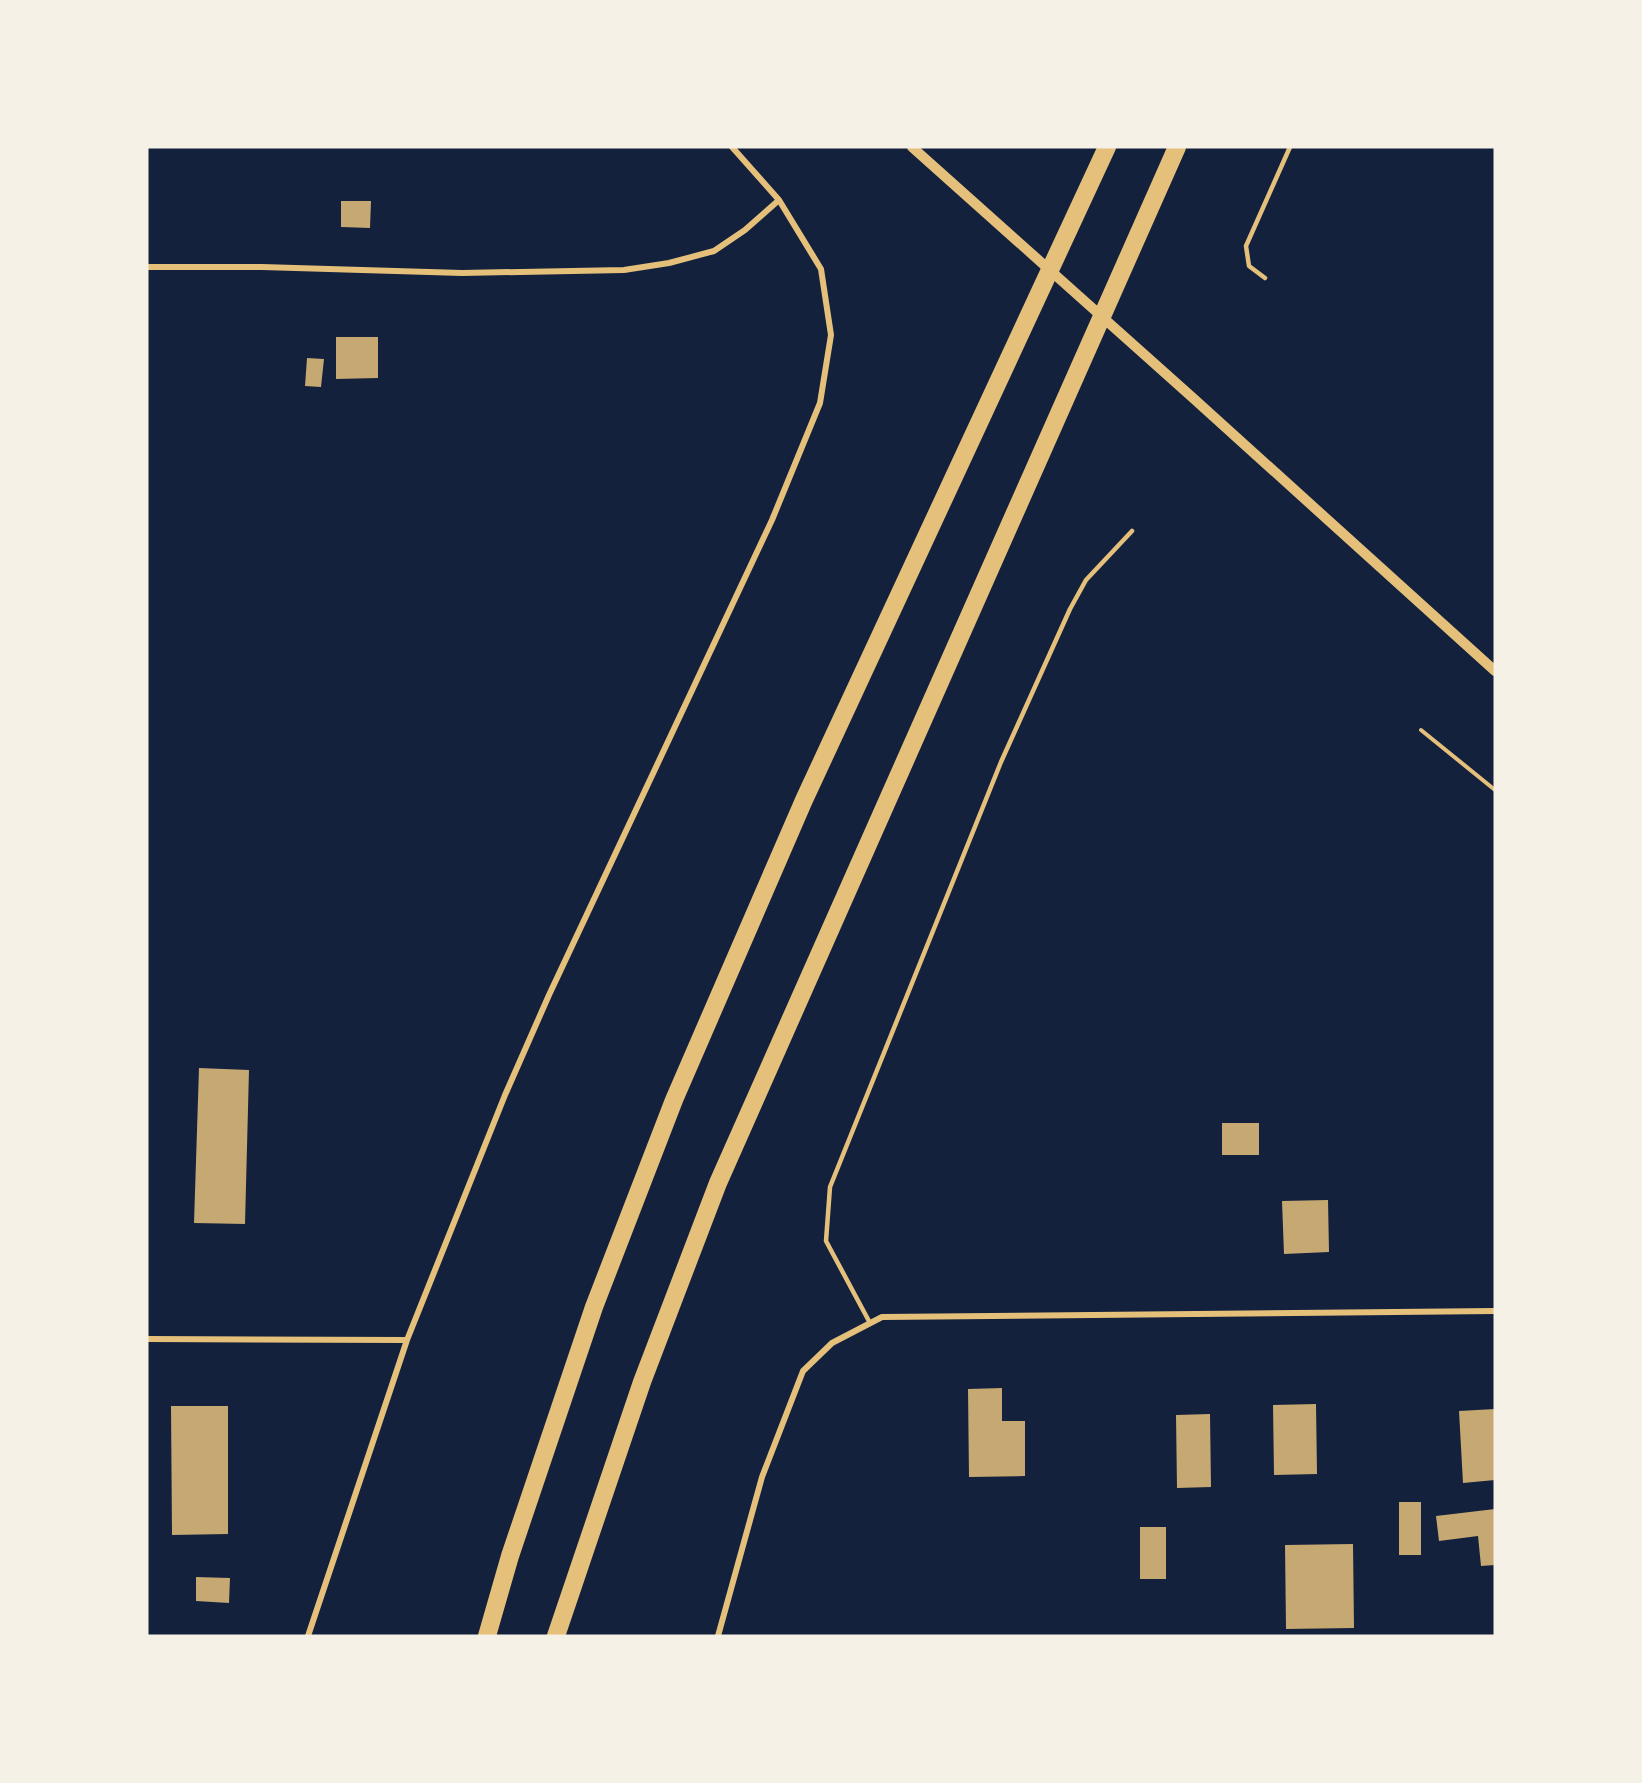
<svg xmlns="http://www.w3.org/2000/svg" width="1642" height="1783" viewBox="0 0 1642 1783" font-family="Lora,serif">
  <rect width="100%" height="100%" fill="#14213d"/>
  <!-- building -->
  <path fill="#c6a872" d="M341 201H371L370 228 341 227Z
    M336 337H378V378L336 379Z
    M307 358 324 359 321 387 305 386Z
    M199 1068 249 1070 245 1224 194 1223Z
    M1222 1123H1259V1155H1222Z
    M1328 1200 1329 1252 1284 1254 1282 1201Z
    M1002 1388V1421H1025V1476L969 1477 968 1389Z
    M1316 1404 1317 1474 1274 1475 1273 1405Z
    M171 1406H228V1534L172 1535Z
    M1495 1409V1480L1463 1483 1459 1411Z
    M1210 1414 1211 1487 1177 1488 1176 1415Z
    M1399 1502H1421V1555H1399Z
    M1495 1509V1565L1481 1566 1478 1536 1439 1541 1436 1516Z
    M1140 1527H1166V1579H1140Z
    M1353 1544 1354 1628 1286 1629 1285 1545Z
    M196 1577 230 1578 229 1603 196 1601Z"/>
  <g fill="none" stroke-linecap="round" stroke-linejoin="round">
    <!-- path -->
    <path stroke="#e5c07b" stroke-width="4" d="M1421 730 1495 790"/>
    <!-- service -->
    <path stroke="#e5c07b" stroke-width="4.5" d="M1265 278 1249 266 1246 246 1290 147
      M870 1323 826 1241 830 1187 1001 762 1070 609 1086 580 1132 531"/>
    <!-- minor -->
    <path stroke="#e5c07b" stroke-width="6" d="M147 267H262L462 273 624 270 669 263 714 251 745 230 779 200
      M147 1339 407 1340
      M308 1636 407 1340 505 1095 549 995 772 520 820 403 831 335 821 269 779 200 732 147
      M718 1636 762 1477 803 1371 832 1343 882 1317 1495 1311"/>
    <!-- tertiary -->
    <path stroke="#e5c07b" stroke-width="10" d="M912 147 1193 398 1495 671"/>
    <!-- motorway -->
    <path stroke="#e5c07b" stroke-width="18" d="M487 1636 510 1556 594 1307 674 1100 804 800 1107 147
      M556 1636 642 1382 718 1183 1177 147"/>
  </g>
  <!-- border -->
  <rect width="1642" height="1783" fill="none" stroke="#f6f1e7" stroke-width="297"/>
</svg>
